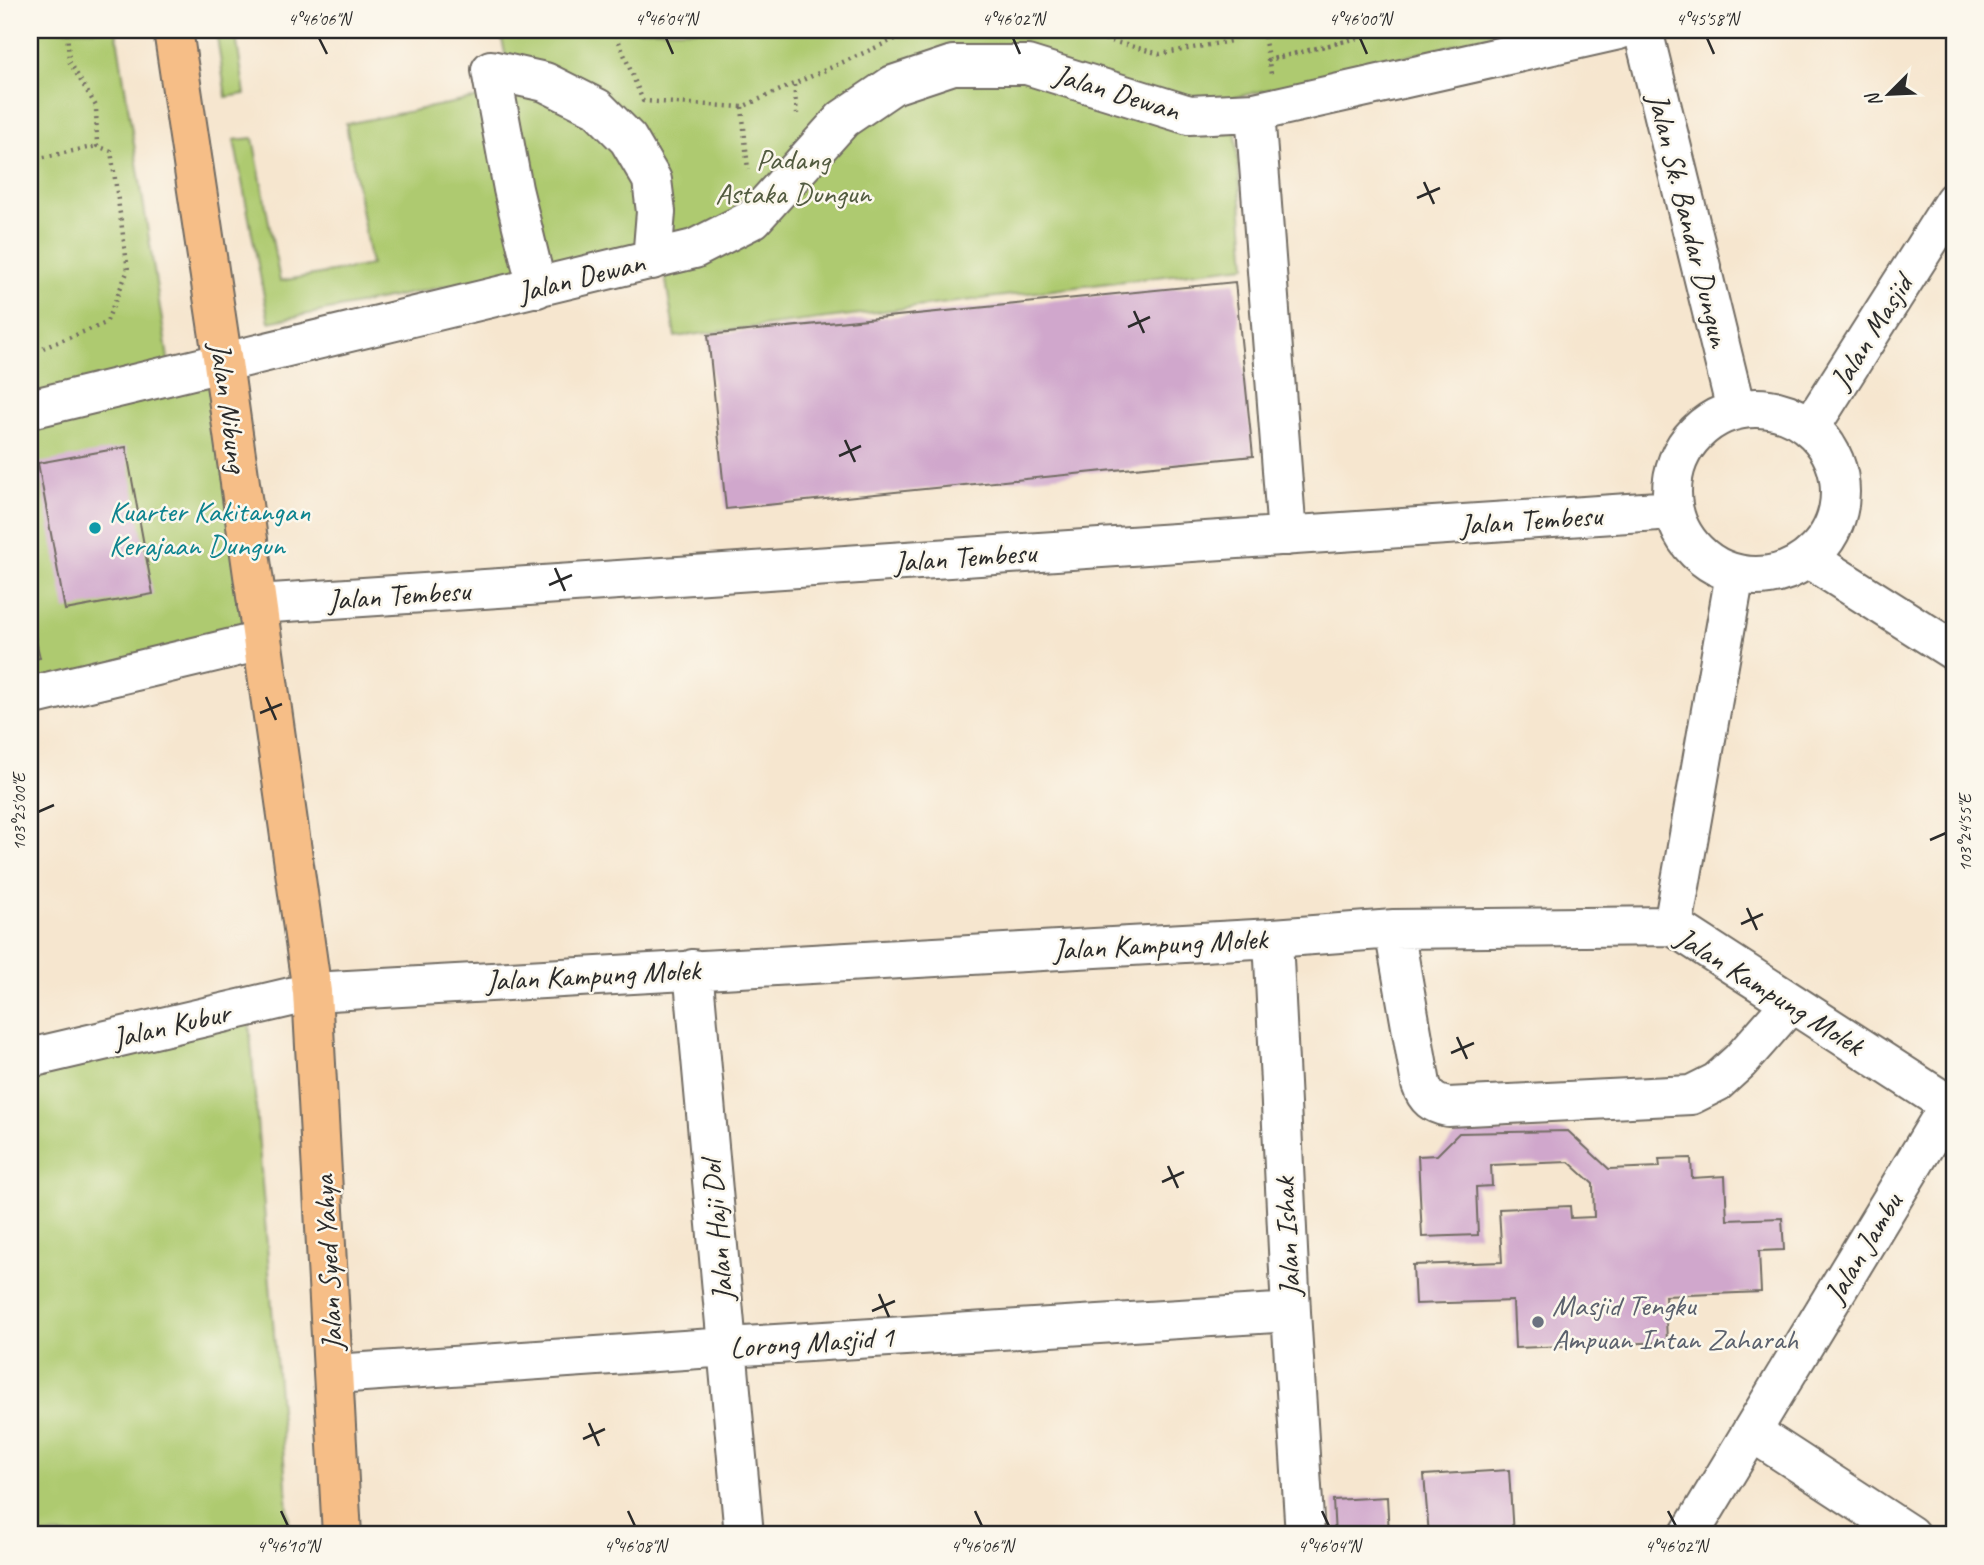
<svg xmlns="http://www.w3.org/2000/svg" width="1984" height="1565" viewBox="0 0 1984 1565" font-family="Caveat,sans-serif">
  <rect width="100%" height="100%" fill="#fbf7ec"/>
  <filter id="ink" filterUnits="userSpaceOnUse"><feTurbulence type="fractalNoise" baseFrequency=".0143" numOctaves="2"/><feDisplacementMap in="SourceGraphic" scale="14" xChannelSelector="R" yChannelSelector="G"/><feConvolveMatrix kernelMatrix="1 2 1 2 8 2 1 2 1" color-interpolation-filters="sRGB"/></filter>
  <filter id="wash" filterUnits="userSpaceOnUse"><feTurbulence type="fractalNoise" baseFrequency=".00686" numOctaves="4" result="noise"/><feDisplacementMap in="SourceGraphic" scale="28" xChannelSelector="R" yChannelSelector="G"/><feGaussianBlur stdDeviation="1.57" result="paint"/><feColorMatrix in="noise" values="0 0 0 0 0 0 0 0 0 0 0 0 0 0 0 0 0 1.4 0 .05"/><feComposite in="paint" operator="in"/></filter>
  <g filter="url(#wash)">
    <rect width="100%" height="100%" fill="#f6e6cf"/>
    <!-- green -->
    <path fill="#aeca70" stroke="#6c7a4e" stroke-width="2" d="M30 30H116L170 371 30 404Z
      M216 30H235L245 94 226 97Z
      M500 30H1517L1233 98 1246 266 675 337 660 243 269 322 234 140 253 138 280 281 371 265 346 124 513 91Z
      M223 363 262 641 30 695V409Z
      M249 1019 290 1535H30V1069Z"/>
    <g id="blocks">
      <!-- building -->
      <path fill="#d0a7cc" d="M1235 282 1253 456 726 509 708 335Z
        M126 447 153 594 65 610 38 463Z
        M35 636 40 658 30 660V637Z
        M1568 1131 1609 1169 1660 1167 1659 1159 1691 1158 1692 1178 1725 1176 1727 1220 1782 1218 1784 1250 1759 1251 1761 1292 1665 1296 1667 1342 1515 1348 1513 1301 1415 1304 1413 1265 1502 1262 1499 1209 1570 1206 1571 1218 1594 1217 1593 1184 1569 1162 1491 1165 1492 1186 1476 1187 1478 1235 1422 1237 1418 1156 1437 1155 1459 1133Z
        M1509 1470 1513 1535H1429L1424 1475Z
        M1387 1497 1389 1535H1335L1333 1500Z"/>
    </g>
  </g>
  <g filter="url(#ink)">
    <use href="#blocks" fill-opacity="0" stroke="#726c64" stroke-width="2"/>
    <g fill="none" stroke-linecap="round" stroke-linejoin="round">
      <defs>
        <path id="minor" d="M1643 30 1736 410
          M1255 112 1287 536
          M537 288 513 189 491 70 545 82 597 108 628 139 652 180 656 212 652 260
          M1672 492a84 84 0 1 1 168 0a84 84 0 1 1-168 0Z
          M30 409 694 249 753 219 843 119 893 85 953 65H1027L1189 115 1255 112 1619 30
          M1810 428 1954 201
          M1809 559 1954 651
          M257 604 1673 510
          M30 696 262 641
          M1673 926 1735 574
          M1394 929 1421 1084C1426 1099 1433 1104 1448 1107L1691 1095 1717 1082 1740 1061 1791 1003
          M1273 938 1291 1312 1305 1535
          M693 969 744 1535
          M30 1058 312 992 1273 938 1394 929 1673 926 1954 1108
          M335 1374 728 1347 1291 1312
          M1752 1432 1910 1535
          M1689 1535 1949 1105"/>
        <path id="major" d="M173 30 223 363 312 992 342 1535"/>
      </defs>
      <!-- minor casing -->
      <use href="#minor" stroke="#726c64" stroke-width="42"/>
      <!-- major casing -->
      <use href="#major" stroke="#726c64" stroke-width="42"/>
      <!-- path -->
      <path stroke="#726c64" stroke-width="4.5" stroke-dasharray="2 5" stroke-linecap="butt" d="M612 30 615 32 643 101 742 107 904 35 910 40
        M1071 30 1160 54 1231 41 1240 30
        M1117 30 1120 43
        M1263 30 1271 74
        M1391 30 1268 60 1391 30
        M794 85 797 114
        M742 107 748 170
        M30 160 97 146
        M30 353 106 323 128 270 111 151 97 146 96 106 69 61 67 30"/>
      <!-- minor -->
      <use href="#minor" stroke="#fff" stroke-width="38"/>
      <!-- major -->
      <use href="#major" stroke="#f6be87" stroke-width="38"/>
    </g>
  </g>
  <!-- ticks -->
  <path fill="none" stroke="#2b2b2b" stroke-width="2.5" d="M319 38 327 54M666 38 673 54M1013 38 1020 54M1360 38 1367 54M1707 38 1714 54M1424 182 1434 204M1417 198 1440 188M1134 311 1144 333M1128 327 1150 317M845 440 855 462M839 456 861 446M555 568 565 591M549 585 572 575M266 697 276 720M260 713 282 704M38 812 54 805M1930 840 1946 833M1747 908 1757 930M1741 924 1763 914M1457 1037 1467 1059M1451 1053 1474 1043M1168 1166 1178 1188M1162 1182 1184 1172M879 1294 889 1317M872 1311 895 1301M589 1423 599 1446M583 1439 605 1429M281 1511 288 1526M628 1511 635 1526M975 1511 982 1526M1322 1511 1329 1526M1668 1511 1676 1526"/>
  <!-- markers -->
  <circle fill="#0f9aa8" stroke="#fbf7ec" stroke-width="2.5" cx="95" cy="528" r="7"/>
  <circle fill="#6b7280" stroke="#fbf7ec" stroke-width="2.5" cx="1538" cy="1322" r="7"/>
  <g text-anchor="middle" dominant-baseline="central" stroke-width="5" stroke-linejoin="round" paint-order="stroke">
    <!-- street labels -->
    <g font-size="30" fill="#2b2b2b" stroke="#fbf7ec">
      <text transform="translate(1117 92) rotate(17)">Jalan Dewan</text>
      <text transform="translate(1689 220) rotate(76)">Jalan Sk. Bandar Dungun</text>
      <text transform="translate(581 277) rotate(-14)">Jalan Dewan</text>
      <text transform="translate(1871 332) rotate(-58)">Jalan Masjid</text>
      <text transform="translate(229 407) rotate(82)">Jalan Nibung</text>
      <text transform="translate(1531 520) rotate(-4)">Jalan Tembesu</text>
      <text transform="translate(965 557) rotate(-4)">Jalan Tembesu</text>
      <text transform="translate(399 595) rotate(-4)">Jalan Tembesu</text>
      <text transform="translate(1160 944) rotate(-3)">Jalan Kampung Molek</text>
      <text transform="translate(593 975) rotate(-3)">Jalan Kampung Molek</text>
      <text transform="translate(1770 991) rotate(32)">Jalan Kampung Molek</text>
      <text transform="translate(171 1025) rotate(-13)">Jalan Kubur</text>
      <text transform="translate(717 1231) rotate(-95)">Jalan Haji Dol</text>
      <text transform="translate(1287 1237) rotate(-93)">Jalan Ishak</text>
      <text transform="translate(1863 1248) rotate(-59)">Jalan Jambu</text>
      <text transform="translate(328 1263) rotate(-93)">Jalan Syed Yahya</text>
      <text transform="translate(812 1342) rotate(-4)">Lorong Masjid 1</text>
    </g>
    <!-- park labels -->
    <g font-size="30" fill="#525b40" stroke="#fbf7ec">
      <text x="793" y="159">Padang<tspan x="793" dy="34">Astaka Dungun</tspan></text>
    </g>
    <!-- culture labels -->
    <g font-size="30" fill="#0d838f" stroke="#fbf7ec" text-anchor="start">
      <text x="109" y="511">Kuarter Kakitangan<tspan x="109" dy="34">Kerajaan Dungun</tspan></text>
    </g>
    <!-- worship labels -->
    <g font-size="30" fill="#5b616d" stroke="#fbf7ec" text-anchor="start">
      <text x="1552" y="1305">Masjid Tengku<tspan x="1552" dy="34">Ampuan Intan Zaharah</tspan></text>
    </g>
  </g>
  <!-- margin -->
  <rect width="1984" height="1565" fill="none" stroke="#fbf7ec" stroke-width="77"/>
  <!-- north arrow -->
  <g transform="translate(1889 94) rotate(246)" stroke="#fbf7ec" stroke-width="5" paint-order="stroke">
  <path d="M0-5L12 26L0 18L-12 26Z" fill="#2b2b2b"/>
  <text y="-10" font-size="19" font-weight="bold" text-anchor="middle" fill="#2b2b2b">N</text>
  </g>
  <rect x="38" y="38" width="1908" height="1488" fill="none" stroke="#2b2b2b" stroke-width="2.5"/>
  <g font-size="18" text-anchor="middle" fill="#2b2b2b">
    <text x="319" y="25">4°46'06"N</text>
    <text x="666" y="25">4°46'04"N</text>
    <text x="1013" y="25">4°46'02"N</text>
    <text x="1360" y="25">4°46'00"N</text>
    <text x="1707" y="25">4°45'58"N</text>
    <text transform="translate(19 812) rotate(-90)" y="6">103°25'00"E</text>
    <text transform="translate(1965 833) rotate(-90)" y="6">103°24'55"E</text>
    <text x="288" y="1552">4°46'10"N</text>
    <text x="635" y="1552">4°46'08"N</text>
    <text x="982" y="1552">4°46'06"N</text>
    <text x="1329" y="1552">4°46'04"N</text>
    <text x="1676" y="1552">4°46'02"N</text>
  </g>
</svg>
